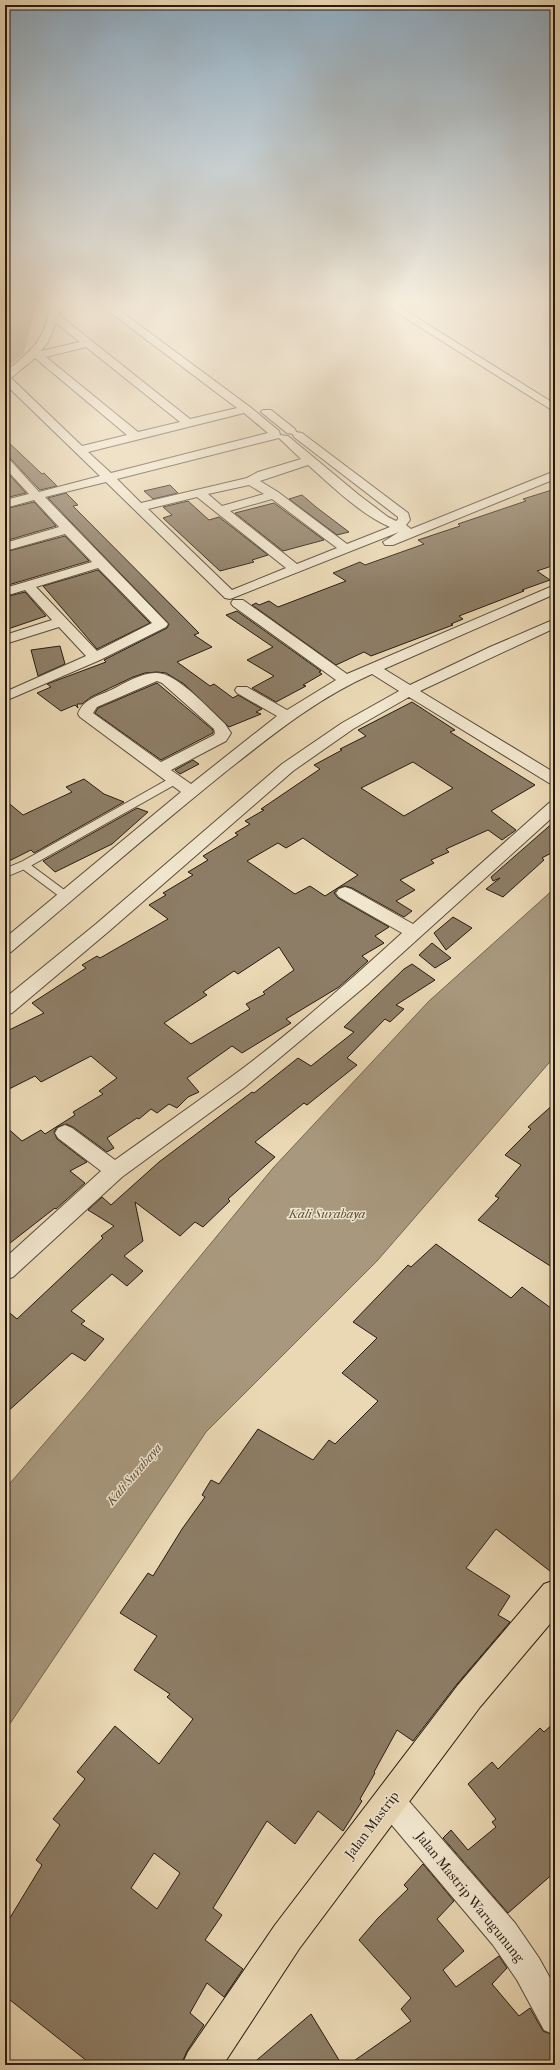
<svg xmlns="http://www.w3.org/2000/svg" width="560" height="2070" viewBox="0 0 560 2070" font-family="'IM FELL French Canon',serif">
  <rect width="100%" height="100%" fill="#ead8b4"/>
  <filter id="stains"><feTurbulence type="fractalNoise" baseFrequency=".005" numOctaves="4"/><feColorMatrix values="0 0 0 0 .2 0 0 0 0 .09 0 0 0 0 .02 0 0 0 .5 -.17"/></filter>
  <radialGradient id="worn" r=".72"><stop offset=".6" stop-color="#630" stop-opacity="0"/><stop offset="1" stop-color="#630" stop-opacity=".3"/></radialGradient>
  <!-- water -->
  <path fill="#a8987d" stroke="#756652" d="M555 888V1056L377 1261 206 1432 5 1731V1489L85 1396 273 1168 429 1001Z"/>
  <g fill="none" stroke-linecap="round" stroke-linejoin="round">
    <!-- river -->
    <path fill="#a8987d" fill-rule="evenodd" d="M16 304H36L24 353 13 363 5 364V344Z"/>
  </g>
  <!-- building -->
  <path fill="#8d7d66" stroke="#281b11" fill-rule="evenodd" d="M5 439 42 474 44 473 57 486 40 490 10 458 5 456Z
    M5 470 26 493 5 498Z
    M170 485 178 493 153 499 144 491Z
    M555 489V565L537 571 550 580 522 590 524 591 459 616 463 619 451 624 453 625 371 656 364 652 336 665 252 605 256 603 259 605 269 601 278 607 346 581 333 573 360 562 365 565 424 544 418 540 460 526 458 524 526 501 523 499Z
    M66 493 78 505 73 506 199 633 194 635 212 647 177 662 210 686 214 684 233 698 238 695 262 709 256 712 261 714 229 727 184 684 166 673 157 672 145 673 133 677 91 697 82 704H77L78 708 75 705 61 711 37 693 51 687 47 684 106 662 104 660 167 628 169 624 48 498Z
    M302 495 316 507 349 532 337 535 289 499Z
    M188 501 209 520 219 517 268 555 252 560 254 562 220 571 163 518 172 515 163 507Z
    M34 502 56 526 5 541V509Z
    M274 503 324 540 283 551 235 513Z
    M65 536 89 561 5 586V552Z
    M98 570 150 623 97 649 43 586Z
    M25 592 46 616 5 630V597Z
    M237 611 321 671 319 672 322 674 303 685 306 686 276 702 252 688 274 676 247 660 273 647 226 615Z
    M60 646 65 664 38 676 31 650Z
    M157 683 213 730V733L161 760 95 713 98 708Z
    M412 702 455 730 450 732 535 785 491 811 516 830 502 840 488 830 446 849 449 852 431 860 434 863 400 880 415 890 396 901 412 911 404 917 352 888 345 886 338 888 334 893 338 898 389 927 375 936 384 943 362 956 368 961 339 987 286 1019 291 1023 242 1053 232 1046 187 1078 199 1092 188 1097 177 1108 169 1104 157 1113 151 1109 139 1119 137 1118 107 1138 114 1148 107 1152 73 1127 66 1124 57 1127 54 1132 57 1139 87 1162 70 1171 85 1183 56 1209 55 1208 5 1247V1126L22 1141 41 1130 45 1134 75 1115 73 1112 103 1094 99 1091 117 1078 91 1056 41 1082 35 1076 5 1091V1032L44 1013 32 1003 86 968 82 965 97 956 100 958 168 919 149 905 166 895 163 893 193 875 188 872 208 860 203 856 238 835 235 833 250 824 245 821 264 810 261 809 320 769 314 765 342 750 340 749 366 736 358 730ZM413 762 453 788 404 816 361 788ZM303 838 329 856 358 875 325 896 310 886 295 894 247 861 278 843 286 848ZM279 947 294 970 263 992 265 994 246 1004 250 1009 191 1044 164 1023 207 995 203 992 234 971 238 974Z
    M193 760 199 764 180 774 175 770Z
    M84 779 104 794 124 802 34 853 31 850 5 863V800L23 815 72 792 66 787Z
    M137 808 148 812 112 844 55 872 43 861Z
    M555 821V851L542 858 544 860 503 897 486 889 500 878 493 881 491 877Z
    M453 917 472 928 446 950 434 933Z
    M432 943 451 958 435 968 419 955Z
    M412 964 435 980 396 1005 404 1009 390 1022 385 1019 347 1058 357 1065 307 1105 304 1103 255 1142 275 1157 228 1199 230 1201 203 1227 195 1222 180 1236 135 1202 143 1241 124 1256 143 1271 127 1286 112 1274 71 1311 85 1321 81 1324 104 1339 85 1361 72 1353 5 1414V1309L17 1319 103 1238 101 1236 114 1226 88 1210 102 1197 111 1205 159 1162 252 1092 254 1093 298 1058 311 1066 354 1032 344 1027 404 969Z
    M555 1103V1269L478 1220 499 1198 495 1196 521 1165 505 1155 531 1129 528 1127Z
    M436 1244 511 1298 522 1287 555 1311V1575L496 1529 466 1568 510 1596 498 1615 510 1622 457 1684 413 1741 397 1730 374 1772 375 1773 360 1799 362 1801 343 1831 318 1811 295 1844 267 1821 213 1908 222 1915 205 1940 243 1969 224 1997 207 1983 190 2013 204 2025 187 2051 181 2065H92L5 1996V1926L42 1865 36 1860 60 1825 53 1819 85 1779 77 1772 115 1726 159 1764 193 1719 167 1697 170 1694 134 1670 157 1636 120 1613 148 1573 153 1576 182 1529 205 1497 202 1495 211 1480 219 1484 258 1429 313 1460 329 1440 335 1444 378 1401 342 1373 377 1338 353 1322 408 1265 411 1267ZM154 1853 180 1873 157 1909 131 1888Z
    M555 1722V1872L508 1913 443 1838 451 1830 468 1850 496 1827 492 1822 496 1819 468 1784 492 1762 498 1769 540 1728 544 1732Z
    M423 1864 454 1901 437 1919 464 1951 443 1970 456 1987 499 1956 507 1968 492 1984 519 2016 530 2008 543 2031 555 2036V2065H348L411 2021 401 2009 411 1998 359 1940 378 1918 408 1889 404 1885Z
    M311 2014 342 2065H251Z"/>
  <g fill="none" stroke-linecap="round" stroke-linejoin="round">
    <defs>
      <path id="service" d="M24 865 175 780
        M5 873 24 865 67 897"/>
      <path id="minor" d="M50 304H60L59 315 190 419 237 408 99 304H111L250 407 279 431 280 435 288 436 359 495 388 517 396 521 398 519V517L294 437 293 434 287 433 261 412 263 410H271L295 429 296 432 302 433 408 513 410 520 406 525 411 529 555 471V479L393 545H385L383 542 399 532 230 599 225 598 106 482 45 497 168 624 166 627 100 660 5 701V692L86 656 59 627 5 644V635L52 620 25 590 5 596V588L92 562 65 534 5 551V543L59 527 34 500 5 508V500L29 494 5 468V457L9 459 39 492 100 476 5 384V372C30 352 47 339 50 304ZM56 323 80 342 41 351 48 342ZM86 347 180 422 138 432 46 357ZM35 358 127 435 82 446 11 378ZM244 413 268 433 111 473 88 452ZM279 438 301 459 258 472 247 478 141 503 117 479ZM308 465C331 485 361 515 390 527L347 544 278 492 260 481ZM249 485 264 494 222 506 208 494ZM197 497 286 568 232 590 148 509ZM272 499 337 548 297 564 230 511ZM98 568 152 623 97 651 36 587Z
        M383 304H395L555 404V412Z
        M555 585V594L384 669 410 685 490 647 555 619V628L420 691 555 773V785L549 783 409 697 353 729 293 771 108 932 12 1013 5 1015V998L96 924 282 764 342 723 399 691 372 674C317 698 271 736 224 773 152 831 82 892 11 952L5 954V938L181 792 80 717 78 714C83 699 98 696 111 690 125 683 142 672 157 673 177 673 210 710 225 724L231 733 226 741 171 770 191 784 277 716 237 693 235 690 237 687H247L287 710 336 680 233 606 231 603 233 600H243L347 674ZM157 681 162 683 214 729 215 733 214 735 161 762 93 713 97 707Z
        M555 801V815L368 984 245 1087 122 1177 13 1277 5 1280V1258L101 1171 58 1138 55 1133 58 1128 65 1125 72 1128 115 1160C154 1132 193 1105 231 1077 291 1033 347 983 402 933L339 897 336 893 339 889 345 887 351 889 413 924 549 803Z
        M390 1787 400 1791 515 1923 539 1958 555 1987V2035L544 2030 517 1980 493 1945 380 1811 376 1801 380 1791Z"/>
      <path id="primary" d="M555 1580V1618L480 1707 299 1949 223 2065H182L188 2052 275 1925 458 1685 544 1584Z"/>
    </defs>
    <!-- service casing -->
    <use href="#service" stroke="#584a3a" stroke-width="10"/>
    <!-- minor casing -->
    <use href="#minor" stroke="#584a3a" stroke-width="2"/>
    <!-- primary casing -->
    <use href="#primary" stroke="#281b11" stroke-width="2"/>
    <!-- service -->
    <use href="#service" stroke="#f1e6ce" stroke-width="8"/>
    <!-- minor -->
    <use href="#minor" fill="#f1e6ce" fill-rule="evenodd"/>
    <!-- primary -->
    <use href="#primary" fill="#ead8b4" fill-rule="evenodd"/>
  </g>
  <!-- sky -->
  <linearGradient id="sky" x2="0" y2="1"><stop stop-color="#8ea9bd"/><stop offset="0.51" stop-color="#f6eddd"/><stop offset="1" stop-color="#f6eddd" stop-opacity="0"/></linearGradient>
  <rect width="560" height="594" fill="url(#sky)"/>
  <g text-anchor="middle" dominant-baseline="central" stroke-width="3" stroke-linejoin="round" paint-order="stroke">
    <!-- water labels -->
    <g font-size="13" font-style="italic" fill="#5b4d3c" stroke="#f1e6ce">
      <text x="327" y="1213">Kali Surabaya</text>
      <text transform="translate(134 1474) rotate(-49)">Kali Surabaya</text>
    </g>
    <!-- near-street labels -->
    <g font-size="14" fill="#281b11" stroke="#f1e6ce">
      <text transform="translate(372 1825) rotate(-53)">Jalan Mastrip</text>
      <text transform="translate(470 1897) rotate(51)">Jalan Mastrip Warugunung</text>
    </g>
  </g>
  <!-- margin -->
  <rect width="560" height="2070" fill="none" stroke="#ead8b4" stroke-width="20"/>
  <rect x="6" y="6" width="548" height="2058" fill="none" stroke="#281b11" stroke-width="2"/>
  <rect x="10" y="10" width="540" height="2050" fill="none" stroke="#281b11"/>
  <rect width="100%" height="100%" filter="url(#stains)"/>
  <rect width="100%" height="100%" fill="url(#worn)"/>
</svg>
